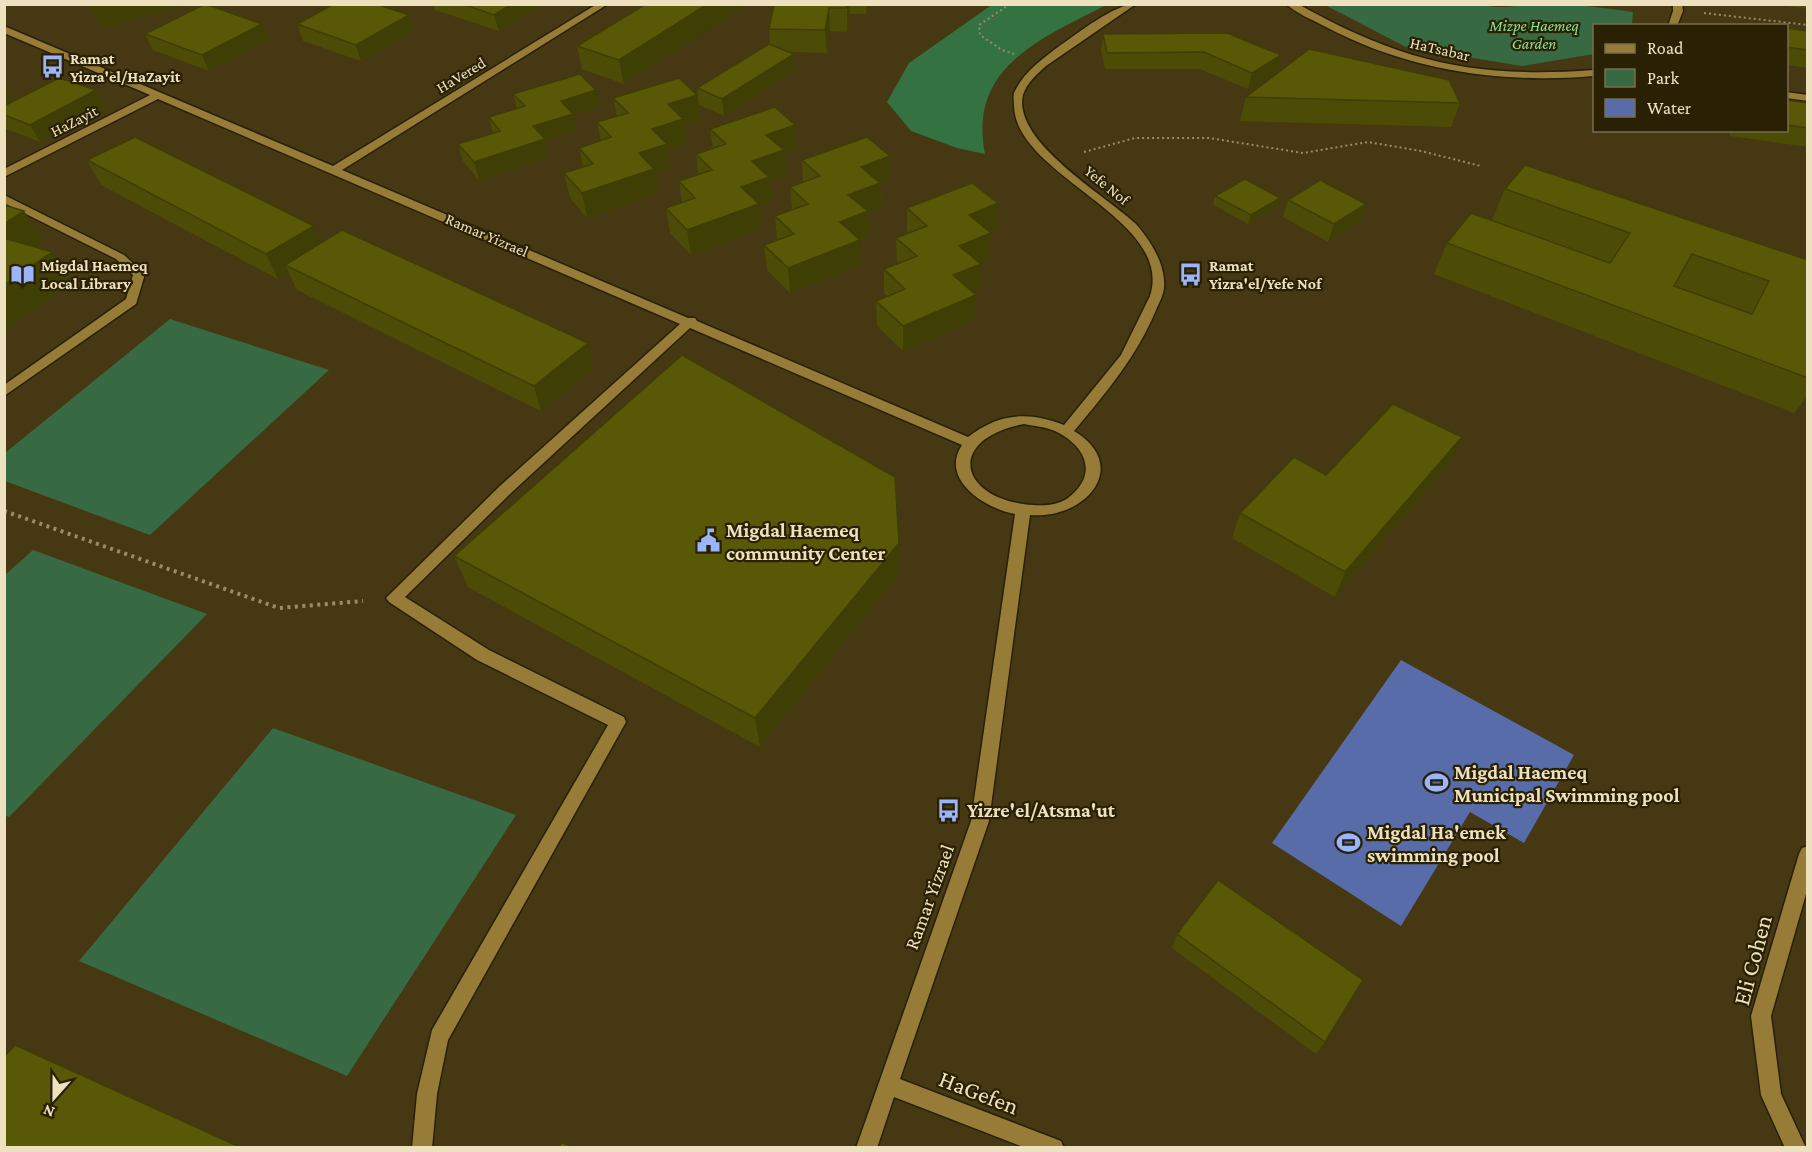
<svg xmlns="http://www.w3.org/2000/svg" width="1812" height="1152" viewBox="0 0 1812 1152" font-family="'Crimson Pro',serif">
  <rect width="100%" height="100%" fill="#463813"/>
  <!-- green -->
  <path fill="#376a42" d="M1482 5C1505 10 1525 4 1548 4 1577 4 1605 8 1633 12L1632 25 1594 26V54L1522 66 1406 47 1325 5Z
    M170 319 329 370 150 535 5 481V453Z
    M33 550 207 614 9 817 4 815 5 575Z
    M273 728 516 815 347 1076 79 961Z"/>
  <!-- forest -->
  <path fill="#347242" d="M993 4 1106 5C1041 39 968 66 985 154L957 148 911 131 887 102 909 63Z"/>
  <!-- water -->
  <path fill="#586caa" d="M1401 660 1574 755 1524 843 1470 812 1401 926 1272 843Z"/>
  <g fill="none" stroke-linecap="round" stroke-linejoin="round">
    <defs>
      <path id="minor" d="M597 4H608L342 170 688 318H695L697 321 968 437C999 413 1028 411 1064 425L1121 355 1150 296C1175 218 1016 177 1014 106 1014 102 1013 97 1014 93 1023 73 1041 60 1058 47 1077 34 1114 4 1136 4L1046 66C1038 73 1026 84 1023 95 1012 141 1106 196 1135 223 1150 240 1166 264 1164 288 1163 296 1159 303 1156 310 1137 356 1106 393 1074 431 1132 466 1085 520 1030 515L989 821 900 1079 1061 1141 1064 1148H1026L894 1097 877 1148H856L971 821 1015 514C986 509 939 480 962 445L690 328 511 493 405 597 489 650 624 717 626 722 448 1040 437 1094 432 1148H412L417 1094 432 1030 608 725 477 660 389 602 386 598 501 485 680 324 158 99 4 177V169L150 95 4 33V26L333 166ZM1024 424C1034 426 1046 427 1055 431 1086 446 1099 474 1068 498 1058 505 1045 506 1033 505 960 500 943 440 1024 424Z
        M1286 4H1298C1401 62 1476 79 1594 70V76C1502 84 1409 71 1326 27 1313 20 1297 14 1286 4Z
        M1673 4H1682L1683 11 1677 26H1668L1673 11Z
        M1786 92 1808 95V101L1786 98Z
        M4 195 124 255 145 274 136 304 4 396V385L126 299 133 275 116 259 4 203Z
        M1808 846V887L1771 1016 1781 1094 1806 1148H1785L1761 1095 1751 1016 1799 854 1802 848Z"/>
    </defs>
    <!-- minor casing -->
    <use href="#minor" stroke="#28200a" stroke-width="3"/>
    <!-- path-far1 -->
    <path stroke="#998c68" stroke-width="2" stroke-dasharray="2 3" stroke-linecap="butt" d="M1010 4 979 25 980 35 1002 50 1014 54
      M1704 13 1808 25
      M1084 152 1135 138H1209L1303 153 1368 142 1421 151 1481 166"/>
    <!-- path -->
    <path stroke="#998c68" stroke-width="4" stroke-dasharray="3 4.5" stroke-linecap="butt" d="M4 511 279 608 363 601"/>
    <!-- minor -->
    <use href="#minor" fill="#967c36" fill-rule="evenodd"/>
  </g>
  <!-- wall -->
  <path fill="#4d4c06" d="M433 4H542V5L499 31 435 10Z
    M646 4 624 84 582 69 577 46Z
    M792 4H867L866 14H850L847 32 830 31 827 53 791 52 796 70 724 116 699 105 697 88 770 45 769 29Z
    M1773 4H1808V9Z
    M409 15 414 32 361 61 303 41 297 24Z
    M262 24 269 40 209 71 153 50 145 34Z
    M1786 28 1808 31V68L1786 65Z
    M1103 34 1281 55 1277 72 1248 89 1200 69H1105L1101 50Z
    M4 87 13 101 105 107 40 142 4 128Z
    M513 94 599 107 573 115 577 130 545 140 549 156 479 180 463 161 458 144 493 133 489 117 517 109Z
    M697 95 700 119 684 124 687 143 667 149 671 168 655 173 658 193 587 218 570 198 564 173 583 167 579 148 601 141 597 122 617 116 613 98Z
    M1246 97 1460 103 1451 127 1240 121Z
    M1786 100 1808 103V147L1730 136 1728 130H1786Z
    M795 125 797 149 784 154 786 175 770 180 772 201 759 206 762 228 691 255 670 233 666 208 682 203 679 181 698 174 696 154 713 149 710 129Z
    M87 160 321 242 594 368 541 411 297 290 289 273 278 279 101 185Z
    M802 160 890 180 880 184 881 208 868 212 869 236 859 240 861 265 790 293 767 270 764 245 777 240 775 216 792 210 790 187 803 183Z
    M1505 189 1808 260V395L1794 413 1434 274 1447 243 1610 263 1492 220Z
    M1215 196 1280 198 1278 207 1248 224 1213 205Z
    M1288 200 1361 221 1328 242 1283 217Z
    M907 208 996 228 988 231 991 233 989 258 979 262 981 264 980 289 972 292 974 320 903 351 877 326 876 301 887 296 884 294V269L898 264 897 262 896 238 908 233 907 232Z
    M1450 462 1335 597 1232 538 1240 513 1326 475Z
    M899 543V573L760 747 468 587 454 556Z
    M1177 934 1325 1042 1316 1054 1172 948Z"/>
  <!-- shaded-wall -->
  <path fill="#3e3e05" d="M193 4 101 28 89 5Z
    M512 4H542V5L499 31 494 15Z
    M708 4H747L624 84 619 60Z
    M847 4H849L850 14 847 32Z
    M829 8 830 31 827 53 825 30Z
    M409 15 414 32 361 61 356 45Z
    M262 24 269 40 209 71 202 55Z
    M794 54 796 70 724 116 722 99Z
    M1281 55 1277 72 1248 89 1252 73Z
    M4 87 14 103 4 109Z
    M96 90 105 107 40 142 30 125Z
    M596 90 599 107 573 115 577 130 545 140 549 156 479 180 474 162 533 126 561 101Z
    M697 95 700 119 684 124 687 143 667 149 671 168 655 173 658 193 587 218 582 193 639 153 652 129 668 104Z
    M795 125 797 149 784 154 786 175 770 180 772 201 759 206 762 228 691 255 687 230 752 161 766 135Z
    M890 156V180L880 184 881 208 868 212 869 236 841 247 840 222 848 195 861 167Z
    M1280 198 1278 207 1248 224 1251 215Z
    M998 203 996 228 967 240 969 215Z
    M1366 204 1361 221 1328 242 1334 224Z
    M24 211 44 242 11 265 4 255V224Z
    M314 226 325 251 285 265 289 273 278 279 266 254Z
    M991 233 989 258 958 271 959 246Z
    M860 240 861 265 790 293 788 268Z
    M52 252 72 283 4 331V285Z
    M981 264 980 289 952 300 953 275Z
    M976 295 974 320 903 351V326Z
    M588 343 594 368 541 411 534 386Z
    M1462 437 1450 462 1335 597 1345 572Z
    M899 543V573L760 747 755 718Z"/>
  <!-- building -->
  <path fill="#595807" stroke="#3e3e05" stroke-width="1.5" fill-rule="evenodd" d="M205 4 262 24 202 55 145 34Z
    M334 4H376L409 15 356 45 297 24Z
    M463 4H512L494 15Z
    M646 4H708L619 60 577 46Z
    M792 4H847L846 8H829L825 30 769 29 774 5Z
    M1786 28 1808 31V50L1786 47Z
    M1227 33 1281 55 1252 73 1204 52 1107 53 1103 34Z
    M769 44 794 54 722 99 697 88Z
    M1309 49 1449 80 1460 103 1246 97Z
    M580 74 596 90 561 101 573 114 533 126 545 139 474 162 458 144 500 131 489 117 525 106 513 94Z
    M59 78 96 90 30 125 4 115V106Z
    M679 78 697 95 668 104 683 119 652 129 667 144 639 153 654 169 582 193 564 173 593 164 579 148 611 137 597 122 628 113 613 98Z
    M1786 100 1808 103V128L1786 125Z
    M775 107 795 125 766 135 784 150 752 161 769 177 741 187 759 204 687 230 666 208 695 198 679 181 712 170 696 154 726 144 710 129Z
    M135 137 314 226 266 254 87 160Z
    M867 137 890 156 861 167 880 183 848 195 868 211 840 222 860 240 788 268 764 245 794 234 775 216 808 204 790 187 820 176 802 160Z
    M1525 165 1808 260V378L1447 243 1471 213 1610 263 1630 233 1505 189ZM1692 254 1769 281 1752 314 1674 286Z
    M1245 179 1280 198 1251 215 1215 196Z
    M1320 180 1366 204 1334 224 1288 200Z
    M972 183 998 203 969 215 991 233 959 246 981 264 953 275 976 295 903 326 876 301 905 289 884 269 917 256 896 238 927 226 907 208Z
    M4 205 24 211 4 224Z
    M342 230 588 343 534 386 285 265Z
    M4 238 52 252 4 285Z
    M682 355 895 477 899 543 755 718 454 556Z
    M1393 404 1462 437 1345 572 1240 513 1294 457 1326 475Z
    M1218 880 1363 980 1325 1042 1177 934Z
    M15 1045 242 1148H4V1057Z
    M561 1142 575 1148H559Z"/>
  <!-- icons -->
  <defs>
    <symbol id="bus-bare" viewBox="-9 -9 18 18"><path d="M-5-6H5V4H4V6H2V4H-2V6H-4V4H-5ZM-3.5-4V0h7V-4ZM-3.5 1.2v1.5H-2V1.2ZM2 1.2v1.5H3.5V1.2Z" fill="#9bb5fd" stroke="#2a2003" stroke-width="2.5" paint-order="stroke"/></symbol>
    <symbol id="library-bare" viewBox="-9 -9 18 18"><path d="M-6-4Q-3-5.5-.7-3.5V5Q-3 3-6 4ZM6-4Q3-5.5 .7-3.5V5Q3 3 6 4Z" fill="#9bb5fd" stroke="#2a2003" stroke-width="2.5" paint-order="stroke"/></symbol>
    <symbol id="civic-bare" viewBox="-9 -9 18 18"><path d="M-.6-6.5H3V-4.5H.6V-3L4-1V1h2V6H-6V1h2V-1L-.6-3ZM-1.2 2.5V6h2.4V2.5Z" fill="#9bb5fd" stroke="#2a2003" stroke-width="2.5" paint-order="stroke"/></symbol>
    <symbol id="stadium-bare" viewBox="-9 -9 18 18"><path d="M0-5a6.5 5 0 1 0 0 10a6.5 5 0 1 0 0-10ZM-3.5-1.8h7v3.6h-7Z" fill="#9bb5fd" stroke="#2a2003" stroke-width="2.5" paint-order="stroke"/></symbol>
  </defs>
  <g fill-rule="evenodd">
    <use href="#bus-bare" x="36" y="50" width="33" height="33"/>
    <use href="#library-bare" x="6" y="258" width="33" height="33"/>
    <use href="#bus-bare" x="1174" y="258" width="33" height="33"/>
    <use href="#civic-bare" x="692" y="524" width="33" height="33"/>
    <use href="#stadium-bare" x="1420" y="766" width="33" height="33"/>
    <use href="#bus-bare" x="932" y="794" width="33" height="33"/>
    <use href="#stadium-bare" x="1332" y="826" width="33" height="33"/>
  </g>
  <g text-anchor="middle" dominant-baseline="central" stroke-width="4.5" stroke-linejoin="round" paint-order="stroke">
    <!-- far-park labels -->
    <g font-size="16" font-style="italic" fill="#88df98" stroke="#2a2003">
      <text x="1534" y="25">Mizpe Haemeq<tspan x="1534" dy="18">Garden</tspan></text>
    </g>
    <!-- far-street labels -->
    <g font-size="16" fill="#eee1bf" stroke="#2a2003">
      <text transform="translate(1440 49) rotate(13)">HaTsabar</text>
      <text transform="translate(461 75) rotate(-31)">HaVered</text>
      <text transform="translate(74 121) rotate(-27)">HaZayit</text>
      <text transform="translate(1107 185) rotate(39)">Yefe Nof</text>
      <text transform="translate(487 235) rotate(23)">Ramar Yizrael</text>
    </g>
    <!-- far-poi labels -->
    <g font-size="16" font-weight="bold" fill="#eee1bf" stroke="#2a2003" text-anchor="start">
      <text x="70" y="58">Ramat<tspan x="70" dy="18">Yizra'el/HaZayit</tspan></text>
      <text x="41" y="265">Migdal Haemeq<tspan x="41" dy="18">Local Library</tspan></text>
      <text x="1209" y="265">Ramat<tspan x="1209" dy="18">Yizra'el/Yefe Nof</tspan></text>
    </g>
    <!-- poi labels -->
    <g font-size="20" font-weight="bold" fill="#eee1bf" stroke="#2a2003" text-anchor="start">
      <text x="726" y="530">Migdal Haemeq<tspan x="726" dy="23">community Center</tspan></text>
      <text x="1454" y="772">Migdal Haemeq<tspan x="1454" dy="23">Municipal Swimming pool</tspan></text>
      <text x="967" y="810">Yizre'el/Atsma'ut</text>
      <text x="1367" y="832">Migdal Ha'emek<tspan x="1367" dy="23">swimming pool</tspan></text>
    </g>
    <!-- street labels -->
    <g font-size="20" fill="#eee1bf" stroke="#2a2003">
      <text transform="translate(929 897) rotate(-70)">Ramar Yizrael</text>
    </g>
    <!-- near-street labels -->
    <g font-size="24" fill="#eee1bf" stroke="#2a2003">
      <text transform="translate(1752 960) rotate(-75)">Eli Cohen</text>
      <text transform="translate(979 1092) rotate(21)">HaGefen</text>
    </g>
  </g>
  <!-- border -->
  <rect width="1812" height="1152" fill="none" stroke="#eee1bf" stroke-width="12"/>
  <!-- legend -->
  <rect x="1593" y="24" width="195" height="108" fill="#2a2003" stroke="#786d4e" stroke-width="1.5"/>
  <rect x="1605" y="44" width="30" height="9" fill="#967c36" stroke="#786d4e" stroke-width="1.5"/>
  <text x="1647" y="54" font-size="18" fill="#eee1bf">Road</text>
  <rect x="1605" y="69" width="30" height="18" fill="#376a42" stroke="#786d4e" stroke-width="1.5"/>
  <text x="1647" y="84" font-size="18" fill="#eee1bf">Park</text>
  <rect x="1605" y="99" width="30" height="18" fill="#586caa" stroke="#786d4e" stroke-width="1.5"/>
  <text x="1647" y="114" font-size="18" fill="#eee1bf">Water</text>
  <!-- north arrow -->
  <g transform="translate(54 1098) rotate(201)" stroke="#2a2003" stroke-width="4.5" paint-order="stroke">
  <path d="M0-4.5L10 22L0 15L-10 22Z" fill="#eee1bf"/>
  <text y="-9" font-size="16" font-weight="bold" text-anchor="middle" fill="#eee1bf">N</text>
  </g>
</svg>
